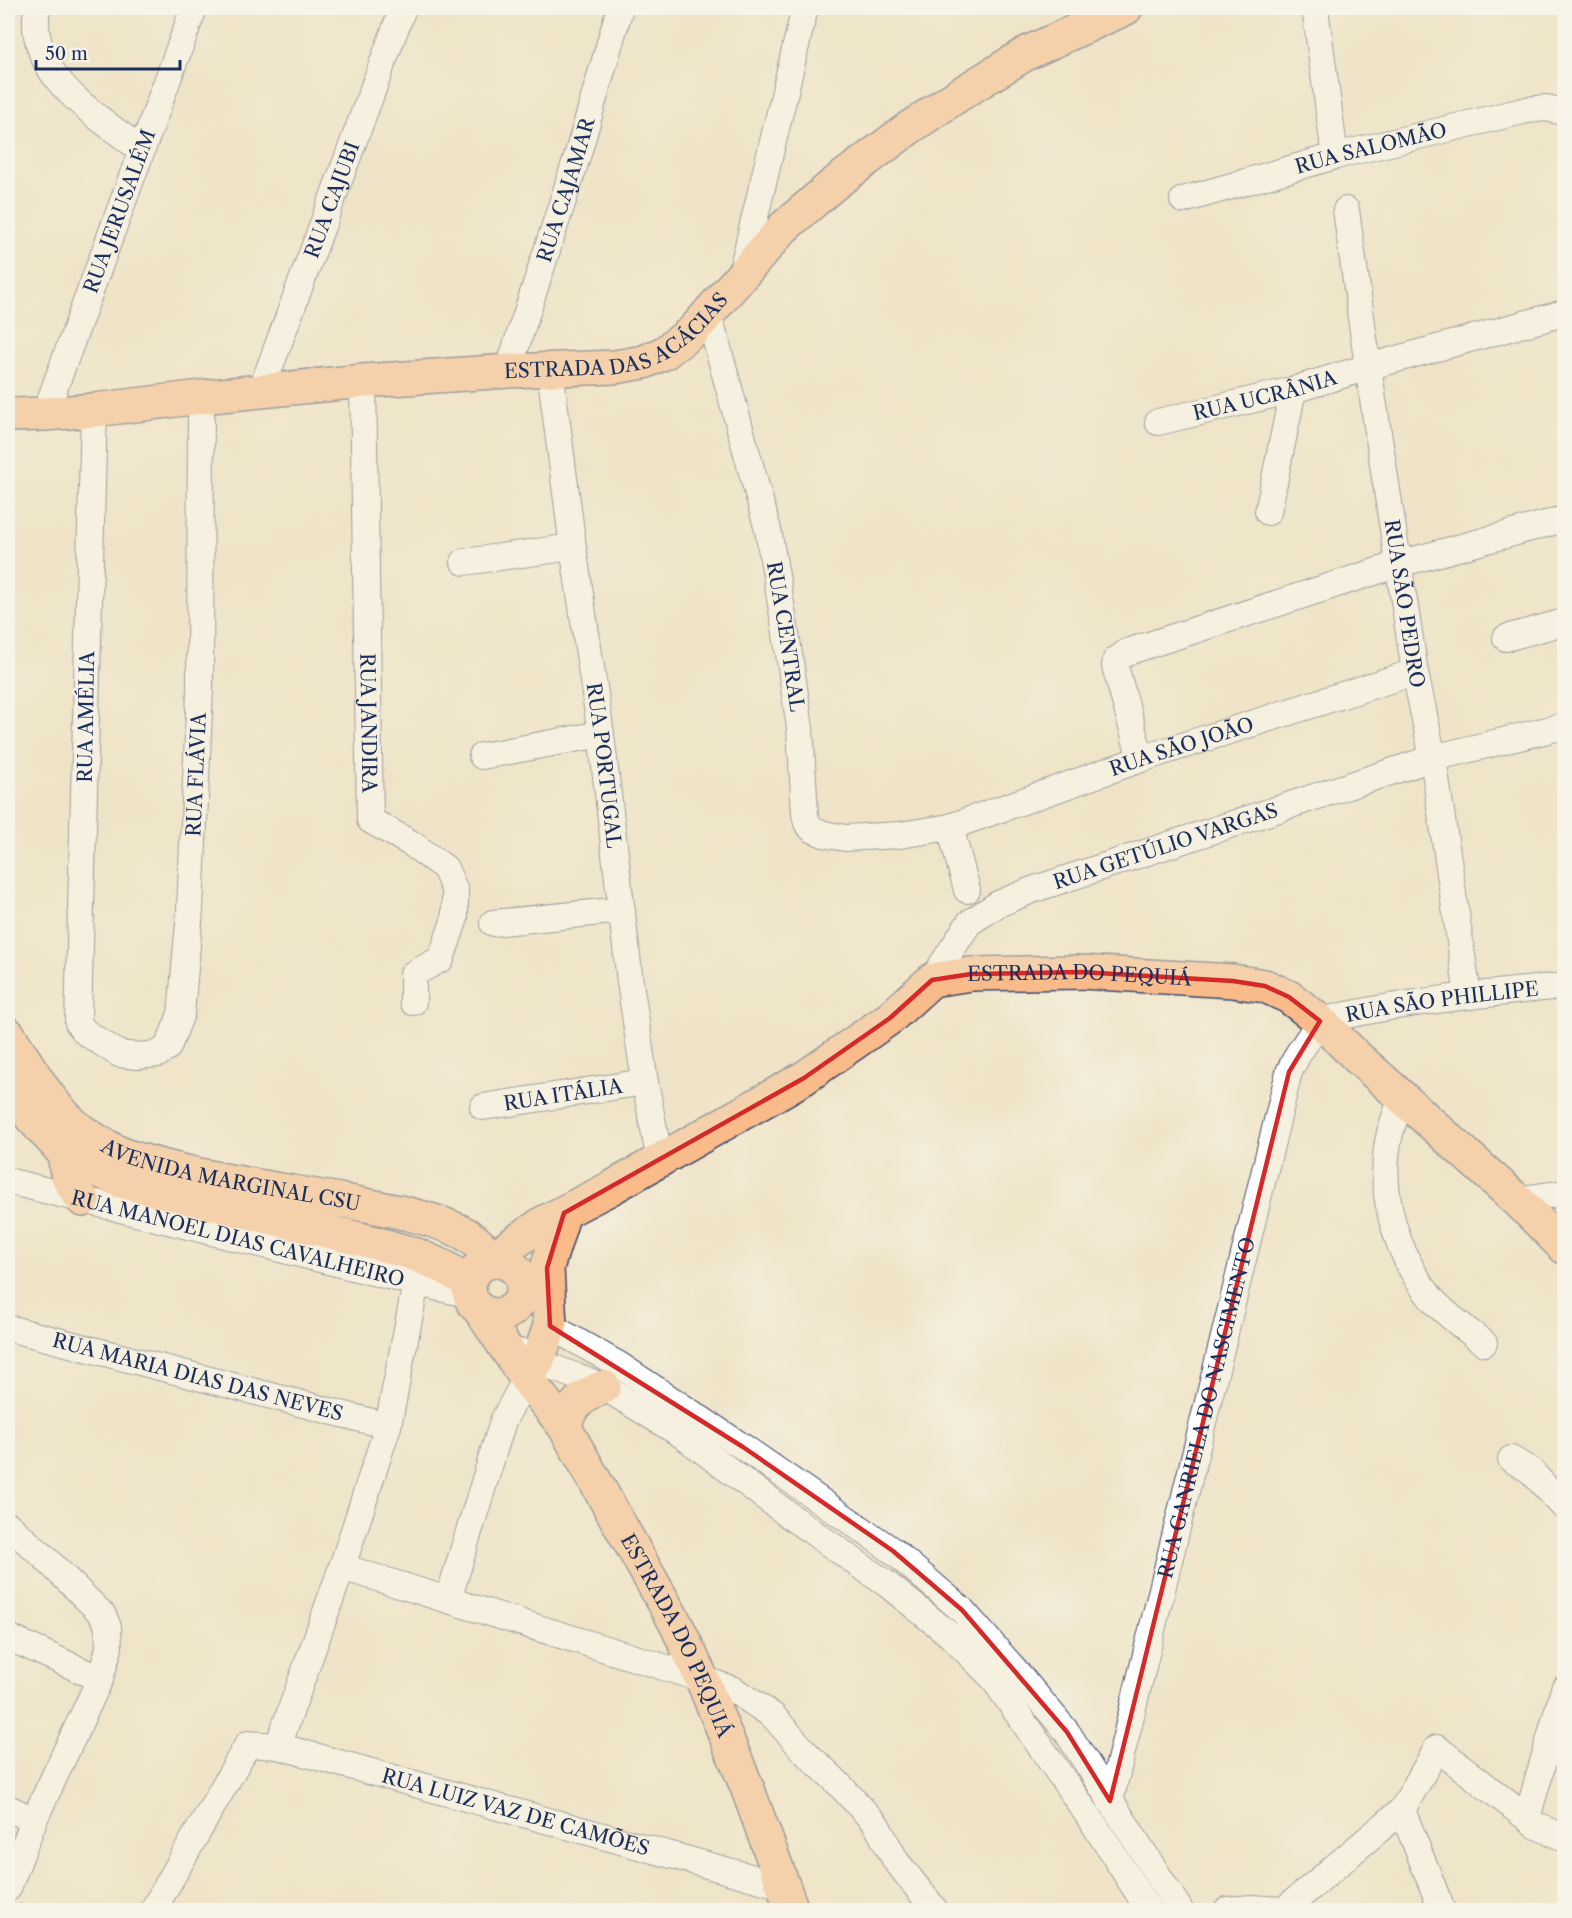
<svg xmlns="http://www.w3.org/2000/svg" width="1572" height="1918" viewBox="0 0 1572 1918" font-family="'Libre Caslon Text',serif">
  <rect width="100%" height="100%" fill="#f7f3e8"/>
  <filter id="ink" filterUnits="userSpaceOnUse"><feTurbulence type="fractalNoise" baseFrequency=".0167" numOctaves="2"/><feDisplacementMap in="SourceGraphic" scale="12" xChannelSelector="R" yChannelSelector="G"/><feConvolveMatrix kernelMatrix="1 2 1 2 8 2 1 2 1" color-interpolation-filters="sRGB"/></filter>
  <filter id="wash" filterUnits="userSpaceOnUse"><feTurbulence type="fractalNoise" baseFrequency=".008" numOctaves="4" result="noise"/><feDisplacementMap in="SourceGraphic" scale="24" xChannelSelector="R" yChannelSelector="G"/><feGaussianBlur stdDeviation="1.35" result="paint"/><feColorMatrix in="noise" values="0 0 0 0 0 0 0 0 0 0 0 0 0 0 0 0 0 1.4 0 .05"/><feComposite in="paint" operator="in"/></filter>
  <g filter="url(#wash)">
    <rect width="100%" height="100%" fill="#efe4c7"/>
  </g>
  <g filter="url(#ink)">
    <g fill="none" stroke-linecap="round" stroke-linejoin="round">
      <defs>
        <g id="minor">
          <path d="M37 8C26 75 95 114 141 150"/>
          <path d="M1315 8 1335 156"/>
          <path id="s1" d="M1183 200 1335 156 1527 110 1546 108 1564 112"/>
          <path id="s2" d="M1346 210 1368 367 1415 672 1433 758 1468 996"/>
          <path d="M741 275 805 8"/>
          <path id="s3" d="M708 312 768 530 785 627 800 728 805 814 807 823 812 829 824 834 845 838 900 835 950 827 1141 759 1415 672"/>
          <path id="s4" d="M550 370 573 547 601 734 630 982 645 1082 660 1161"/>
          <path id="s5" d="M508 371 577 157 620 8"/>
          <path id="s6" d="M363 381 370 820 412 844 445 868 455 891V918L441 959 413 974V1002"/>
          <path id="s7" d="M261 391 403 8"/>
          <path id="s8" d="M94 410 78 1023 85 1032 119 1054 137 1056 158 1054 168 1047 181 1014 190 910 200 690 201 397"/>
          <path id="s9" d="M45 414 194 8"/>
          <path id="s10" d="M1158 422 1293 390 1368 367 1564 313"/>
          <path d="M1268 512 1293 390"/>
          <path d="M464 562 573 547"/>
          <path d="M1506 638 1564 622"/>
          <path d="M482 756 601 734"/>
          <path d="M1141 759 1115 666 1116 660 1127 652 1399 564 1564 519"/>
          <path d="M950 827 967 890"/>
          <path d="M493 923 622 910"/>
          <path id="s11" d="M932 980 969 923 998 904 1032 890 1433 758 1564 726"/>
          <path d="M1402 1098C1398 1109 1393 1121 1390 1133 1376 1188 1396 1255 1431 1298 1446 1315 1466 1329 1484 1343"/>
          <path id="s12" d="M483 1107 645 1082"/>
          <path id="s13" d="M8 1181 416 1283 468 1294"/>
          <path d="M1517 1200 1564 1193"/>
          <path d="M550 1326 619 1365 743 1447 893 1551 962 1610 1015 1670 1067 1732 1180 1910"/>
          <path id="s14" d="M8 1328 388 1426"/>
          <path d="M522 1352 551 1367 604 1387 682 1435 790 1516 888 1585 950 1635 993 1678 1092 1821 1149 1910"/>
          <path d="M1511 1459 1531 1471 1564 1507"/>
          <path d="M8 1525 43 1556 103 1615 108 1627 109 1648 100 1679 34 1820 8 1888"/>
          <path d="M342 1567 702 1679 734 1690 773 1716 806 1753 834 1779 876 1824 896 1861 935 1910"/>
          <path d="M448 1600 503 1421 526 1378"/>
          <path d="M8 1637 100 1679"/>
          <path d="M278 1746 342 1567 388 1426 416 1283"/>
          <path id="s15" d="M1110 1801 1289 1072 1298 1054 1320 1021C1400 1002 1483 994 1564 986"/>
          <path d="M8 1808 34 1820"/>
          <path d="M1402 1810 1442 1910"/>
          <path d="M1527 1818 1564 1689"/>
          <path id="s16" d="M153 1910 248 1744 278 1746 783 1886"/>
          <path d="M1227 1910 1252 1908 1283 1910"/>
          <path d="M1284 1910 1402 1810 1437 1748 1537 1826 1564 1838"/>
        </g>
        <g id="major">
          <path id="s17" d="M8 415 45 414 94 410 201 397 363 381 508 371 615 367 644 362 664 353 693 331 784 227 834 184 909 128 957 96 1027 53 1126 8"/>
          <path id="s18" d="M8 1034C30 1067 50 1107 82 1131 92 1138 118 1154 130 1157 199 1179 273 1188 344 1201 380 1208 437 1217 467 1235 478 1242 486 1250 492 1261"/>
          <path d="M8 1084 31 1117 65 1154 120 1181 372 1242 414 1254 444 1267 469 1282"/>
          <path d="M65 1154C65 1176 70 1183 83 1200"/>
          <circle cx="496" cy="1288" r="27"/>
          <path id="s19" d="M498 1261 504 1250 543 1223 611 1188 804 1078 890 1018 932 980 971 974 1081 972 1233 981 1265 986 1289 997 1320 1021 1357 1057 1517 1200 1564 1247"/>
          <path id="s20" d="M482 1313 526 1378 564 1426 676 1624 702 1679 747 1787 792 1910"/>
          <path d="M526 1378 538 1360 550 1326 547 1268 564 1213"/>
          <path d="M564 1426C572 1404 583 1395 604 1387"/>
        </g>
      </defs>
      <!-- minor casing -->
      <use href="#minor" stroke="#3b4a6e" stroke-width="28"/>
      <!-- major casing -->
      <use href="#major" stroke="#3b4a6e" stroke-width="36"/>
      <!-- path -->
      <path stroke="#3b4a6e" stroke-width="4" stroke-dasharray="1.5 4.5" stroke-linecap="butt" d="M19 1905 31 1910"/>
      <!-- minor -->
      <use href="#minor" stroke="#fff" stroke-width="26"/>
      <!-- major -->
      <use href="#major" stroke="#fabb8b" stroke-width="33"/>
    </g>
  </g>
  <!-- marked area -->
  <path d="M0 0H1572V1918H0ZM1081 972 1233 981 1265 986 1289 997 1320 1021 1289 1072 1110 1801 1067 1732 962 1610 893 1551 743 1447 550 1326 547 1268 564 1213 804 1078 890 1018 932 980 971 974Z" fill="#efe4c7" fill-opacity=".55" fill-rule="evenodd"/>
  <path fill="none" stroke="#d62828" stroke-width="4.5" stroke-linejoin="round" d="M1081 972 1233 981 1265 986 1289 997 1320 1021 1289 1072 1110 1801 1067 1732 962 1610 893 1551 743 1447 550 1326 547 1268 564 1213 804 1078 890 1018 932 980 971 974Z"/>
  <g text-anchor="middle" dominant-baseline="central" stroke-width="5" stroke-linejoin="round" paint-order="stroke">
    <!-- street labels -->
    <g font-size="20" fill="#1b2f5e" stroke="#f7f3e8">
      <text stroke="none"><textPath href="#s1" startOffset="195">RUA SALOMÃO</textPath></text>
      <text stroke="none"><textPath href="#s5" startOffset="190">RUA CAJAMAR</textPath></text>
      <text stroke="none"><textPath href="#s7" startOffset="204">RUA CAJUBI</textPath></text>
      <text stroke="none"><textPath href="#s9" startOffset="216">RUA JERUSALÉM</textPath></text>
      <text stroke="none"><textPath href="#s17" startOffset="621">ESTRADA DAS ACÁCIAS</textPath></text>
      <text stroke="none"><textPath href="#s10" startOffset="110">RUA UCRÂNIA</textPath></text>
      <text stroke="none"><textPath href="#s2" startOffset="398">RUA SÃO PEDRO</textPath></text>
      <text stroke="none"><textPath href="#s3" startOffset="334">RUA CENTRAL</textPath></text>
      <text transform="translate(86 717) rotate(-89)">RUA AMÉLIA</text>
      <text stroke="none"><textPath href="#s6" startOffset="342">RUA JANDIRA</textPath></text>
      <text stroke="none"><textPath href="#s3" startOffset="915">RUA SÃO JOÃO</textPath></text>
      <text stroke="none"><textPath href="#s4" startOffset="399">RUA PORTUGAL</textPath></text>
      <text stroke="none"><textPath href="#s8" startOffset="992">RUA FLÁVIA</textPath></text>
      <text stroke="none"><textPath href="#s11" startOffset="280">RUA GETÚLIO VARGAS</textPath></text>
      <text stroke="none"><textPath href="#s19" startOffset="668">ESTRADA DO PEQUIÁ</textPath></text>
      <text stroke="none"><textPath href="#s15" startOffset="934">RUA SÃO PHILLIPE</textPath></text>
      <text stroke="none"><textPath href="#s12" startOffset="81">RUA ITÁLIA</textPath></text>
      <text stroke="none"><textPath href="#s18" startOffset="280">AVENIDA MARGINAL CSU</textPath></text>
      <text stroke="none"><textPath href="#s13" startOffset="237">RUA MANOEL DIAS CAVALHEIRO</textPath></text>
      <text stroke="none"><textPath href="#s14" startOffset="196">RUA MARIA DIAS DAS NEVES</textPath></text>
      <text stroke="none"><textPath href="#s15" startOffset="405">RUA GANRIELA DO NASCIMENTO</textPath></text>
      <text stroke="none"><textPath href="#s20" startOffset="378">ESTRADA DO PEQUIÁ</textPath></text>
      <text stroke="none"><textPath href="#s16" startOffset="468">RUA LUIZ VAZ DE CAMÕES</textPath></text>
    </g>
  </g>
  <!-- margin -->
  <rect width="1572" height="1918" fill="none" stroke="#f7f3e8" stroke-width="30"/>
  <!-- scale -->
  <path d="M36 60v9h144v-9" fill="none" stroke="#1b2f5e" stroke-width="3"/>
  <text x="45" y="60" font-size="18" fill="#1b2f5e" stroke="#f7f3e8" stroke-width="4.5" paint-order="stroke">50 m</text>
</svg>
